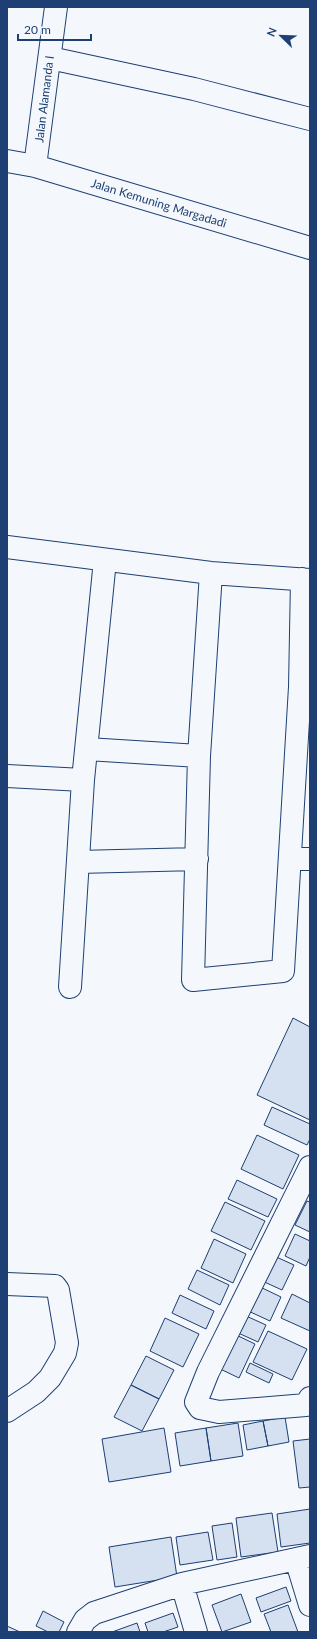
<svg xmlns="http://www.w3.org/2000/svg" width="317" height="1639" viewBox="0 0 317 1639" font-family="Lato,sans-serif">
  <rect width="100%" height="100%" fill="#f4f7fb"/>
  <!-- building -->
  <path fill="#d5e0f0" stroke="#1d3f73" d="M293 1018 310 1027V1120L257 1095Z
    M272 1107 310 1124V1139L307 1145 264 1125Z
    M257 1135 299 1155 283 1189 241 1169Z
    M237 1180 277 1199 268 1217 228 1199Z
    M307 1201 310 1202V1232L295 1225Z
    M225 1202 265 1221 251 1250 211 1231Z
    M295 1234 310 1241V1257L306 1266 285 1256Z
    M214 1239 246 1254 233 1283 201 1268Z
    M272 1255 294 1265 282 1290 260 1280Z
    M197 1270 229 1285 220 1305 188 1289Z
    M256 1285 281 1297 270 1321 244 1309Z
    M292 1294 310 1303V1331L281 1318Z
    M180 1295 214 1311 206 1329 172 1313Z
    M244 1315 266 1325 258 1342 236 1332Z
    M165 1318 199 1334 183 1367 150 1351Z
    M268 1331 307 1349 292 1380 253 1362Z
    M230 1332 255 1344 239 1378 214 1366Z
    M146 1356 174 1370 159 1399 131 1385Z
    M250 1363 273 1374 269 1383 246 1372Z
    M131 1385 159 1399 142 1431 114 1417Z
    M285 1417 289 1442 268 1446 263 1421Z
    M263 1421 268 1446 247 1450 243 1425Z
    M238 1423 243 1456 211 1461 206 1428Z
    M164 1428 171 1472 109 1482 102 1439Z
    M206 1428 211 1461 180 1466 175 1433Z
    M310 1439V1487L299 1488 293 1441Z
    M310 1509V1543L281 1547 277 1514Z
    M272 1513 278 1552 241 1557 236 1518Z
    M232 1523 237 1557 217 1560 212 1526Z
    M208 1532 213 1560 180 1565 176 1537Z
    M171 1537 177 1577 115 1587 109 1547Z
    M286 1587 291 1601 261 1612 256 1598Z
    M241 1594 251 1622 222 1632 212 1605Z
    M288 1605 298 1632H271L264 1614Z
    M43 1611 64 1622 59 1632H48L36 1626Z
    M173 1613 178 1627 163 1632H148L145 1623Z
    M137 1623 140 1632H112Z
    M7 1626 20 1632H7Z"/>
  <g fill="none" stroke-linecap="round" stroke-linejoin="round">
    <defs>
      <path id="street" d="M50 58 194 89 310 119
        M7 161 35 166 310 248
        M35 166 56 7
        M7 547 211 573 310 580
        M211 573 199 756 193 980 283 971 300 687 302 579
        M87 749 199 756
        M7 776 83 780 105 560
        M291 859H310
        M78 862 197 859
        M70 987 83 780
        M310 1167 208 1372 196 1402 200 1408 219 1412 306 1405 310 1398
        M7 1284 55 1286 58 1290 67 1343 65 1353 50 1378 36 1392 7 1411
        M296 1559 310 1605
        M182 1584 196 1632
        M78 1632 85 1620 94 1613 182 1584 310 1556"/>
    </defs>
    <!-- street casing -->
    <use href="#street" stroke="#1d3f73" stroke-width="24"/>
    <!-- street -->
    <use href="#street" stroke="#f4f7fb" stroke-width="22"/>
  </g>
  <g text-anchor="middle" dominant-baseline="central" stroke-width="3" stroke-linejoin="round" paint-order="stroke">
    <!-- street labels -->
    <g font-size="12" fill="#1d3f73" stroke="#f4f7fb">
      <text transform="translate(44 99) rotate(-83)">Jalan Alamanda I</text>
      <text transform="translate(159 203) rotate(17)">Jalan Kemuning Margadadi</text>
    </g>
  </g>
  <!-- border -->
  <rect width="317" height="1639" fill="none" stroke="#1d3f73" stroke-width="16"/>
  <!-- north arrow -->
  <g transform="translate(281 36) rotate(293)" stroke="#f4f7fb" stroke-width="3" paint-order="stroke">
  <path d="M0-3L7 15L0 10L-7 15Z" fill="#1d3f73"/>
  <text y="-6" font-size="11" font-weight="bold" text-anchor="middle" fill="#1d3f73">N</text>
  </g>
  <!-- scale -->
  <path d="M18 34v6h73v-6" fill="none" stroke="#1d3f73" stroke-width="2"/>
  <text x="24" y="34" font-size="12" fill="#1d3f73" stroke="#f4f7fb" stroke-width="3" paint-order="stroke">20 m</text>
</svg>
